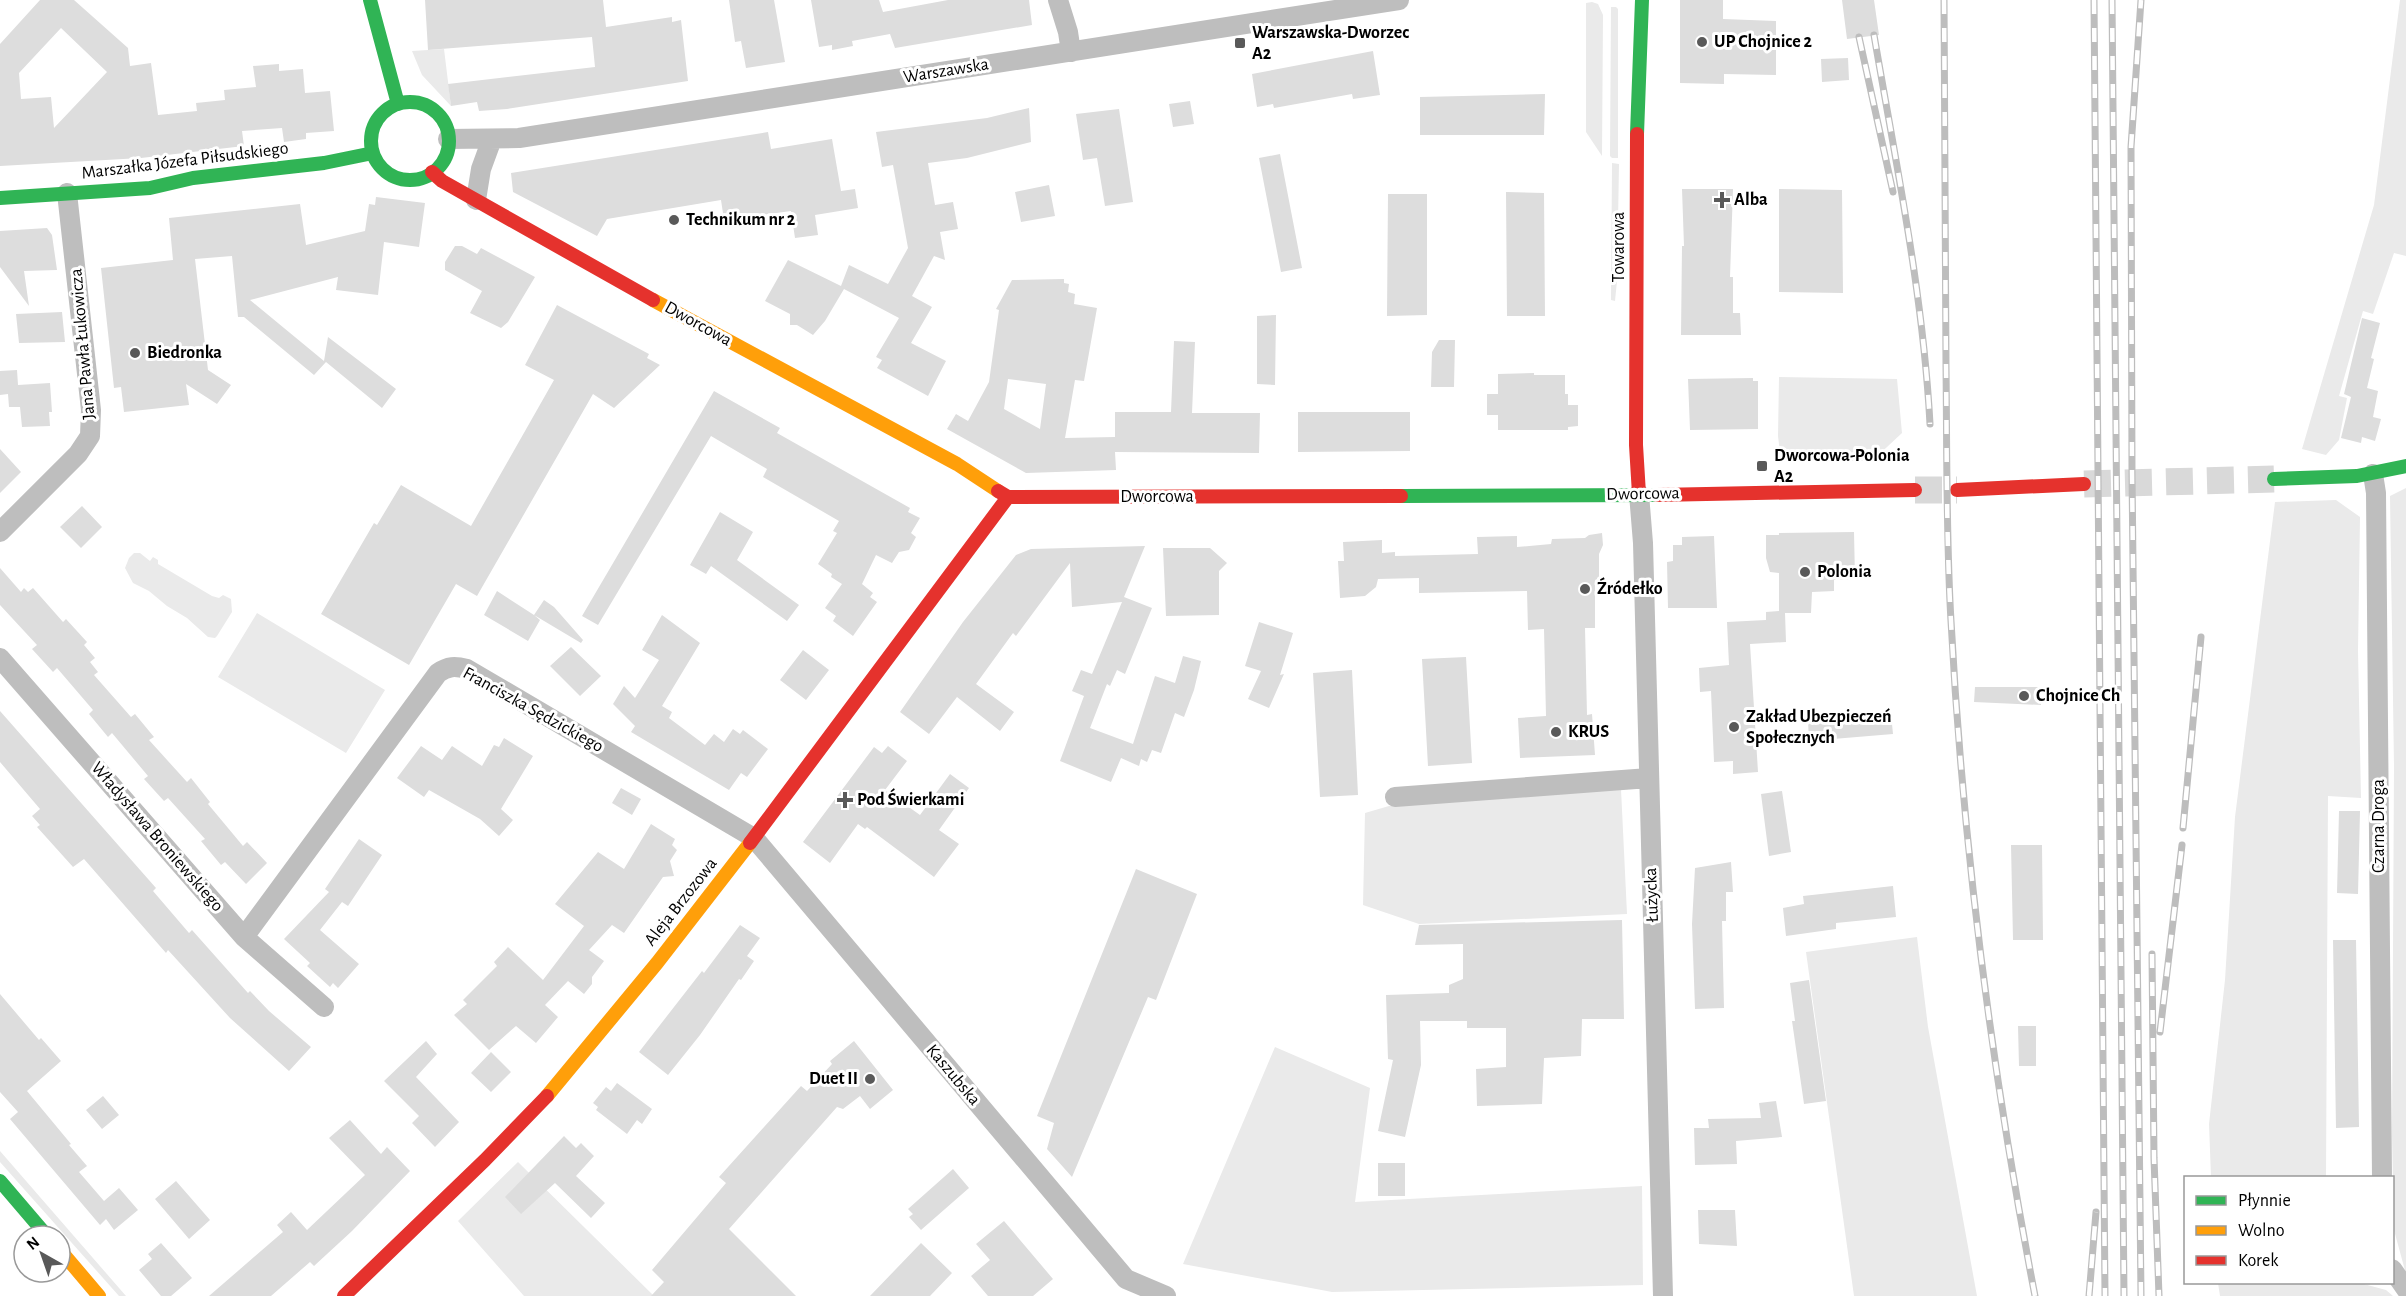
<svg xmlns="http://www.w3.org/2000/svg" width="2406" height="1296" viewBox="0 0 2406 1296" font-family="'Alegreya Sans',sans-serif">
  <rect width="100%" height="100%" fill="#fff"/>
  <!-- green -->
  <path fill="#eaeaea" d="M2400 0H2406V256L2394 253 2373 314 2363 311 2339 396 2347 398 2339 440 2326 455 2302 449 2374 205Z
    M1592 2 1598 4 1603 15 1602 156 1586 132V3Z
    M1611 7H1616L1618 9V158H1612L1610 156Z
    M444 49 451 106 422 75 412 51Z
    M1612 163 1619 164 1617 281 1615 301 1611 300Z
    M1779 377 1897 379 1902 433 1872 461H1781L1778 436Z
    M2406 488V1274L2394 1230 2392 1135 2394 766 2390 496Z
    M2336 500 2360 517 2358 651 2361 798 2328 796 2326 1177H2211L2209 1124 2225 980 2235 817 2275 502Z
    M134 553H140L150 561 153 557 158 560V564L212 596 219 598 223 595 231 599 232 612 217 636 215 638 208 637 187 618 167 606 149 591 133 583 125 568 129 558Z
    M257 613 385 690 346 753 218 677Z
    M1621 789 1627 914 1419 924 1363 905 1365 813 1389 806Z
    M1917 937 1928 1027 1977 1296H1854L1806 952Z
    M1275 1047 1370 1088 1355 1202 1642 1186 1643 1285 1332 1292 1183 1264Z
    M0 1151 126 1296H119L0 1162Z
    M518 1162 654 1296H524L458 1221Z
    M2218 1283H2360L2386 1290 2393 1296H2220Z"/>
  <!-- building -->
  <path fill="#ddd" fill-rule="evenodd" d="M40 0H74L128 48 130 66 151 63 158 115 197 111 196 103 225 100 224 90 256 87 253 66 279 64V71L303 69 305 93 330 91 334 131 306 133V139L284 142 282 128 242 131 244 146 141 158 0 166V44ZM61 28 107 72 54 128 51 97 21 99 19 73Z
    M425 0H603L606 27 672 17V22L681 20 688 81 507 109 479 111 477 102 451 106 448 84 595 67 592 37 428 50Z
    M729 0H774L785 62 746 68 741 41 735 42Z
    M811 0H879L883 12 948 0H1029L1032 25 895 48 890 34 852 41 853 46 832 50V45L819 47Z
    M1680 0H1723V19L1776 21V75L1724 74V84L1680 83Z
    M1842 0H1874L1879 35 1847 39Z
    M1373 51 1380 95 1353 99 1352 94 1274 108 1273 104 1257 107 1252 74Z
    M1848 58 1849 80 1822 82 1821 59Z
    M1545 94 1544 135H1420V97Z
    M1190 101 1194 124 1173 127 1169 104Z
    M1029 108 1031 142 967 158 928 163 935 205 953 202 958 229 940 232 945 260 934 256 912 296 932 307 911 343 946 361 928 396 877 368 882 360 876 357 899 318 844 289 825 321 813 335 797 325H790V314L765 301 788 260 841 286 849 265 888 284 908 248 893 165 882 167 876 132 987 118Z
    M1119 109 1133 202 1105 206 1097 158 1083 160 1076 114Z
    M768 132 771 149 832 139 841 191 855 189 858 208 815 215 818 235 795 238 791 211 724 220 721 200 607 219 597 236 513 192 511 173Z
    M1280 154 1302 268 1281 272 1259 158Z
    M1049 185 1055 216 1021 222 1015 192Z
    M1682 189H1733L1730 277H1733V313H1740L1741 335H1681L1682 246H1684Z
    M1779 189 1842 190 1843 293 1779 292Z
    M1506 192 1544 193 1545 316H1507Z
    M1388 194H1427V315L1387 316Z
    M376 197 425 203 419 247 384 242 378 295 336 290 338 277 250 300 324 361 328 337 396 389 382 408 326 362 314 375 244 317H238L232 256 195 259 208 370 231 385 217 404 186 384 189 405 124 412 121 387 114 388 101 268 173 260 169 218 300 204 306 245 365 231 369 204 375 205Z
    M47 228 52 235 57 270 24 271 29 306 0 267V231Z
    M455 246H462L477 254 481 248 535 277 508 322 501 328 470 313 482 291 445 270V262Z
    M1064 279V283L1069 284 1068 292 1075 294 1074 304 1097 308 1084 381 1075 380 1065 438 1115 437V450V412H1171L1174 341 1195 342 1192 413H1260L1259 453 1115 452 1116 470 1026 473 947 429 956 414 968 421 989 382 999 310 996 309 1012 280ZM1008 379 1046 384 1040 429 1004 409Z
    M557 305 649 354 647 358 660 365 614 408 593 394 477 596 456 584 409 665 321 614 374 523 377 525 401 485 471 526 554 380 525 365Z
    M62 312 65 342 19 343 16 314Z
    M1276 315 1275 385 1257 384V316Z
    M2362 318 2380 323 2371 358 2374 359 2367 388 2378 391 2373 417 2381 419 2375 441 2362 437 2361 443 2341 438 2351 397 2344 394Z
    M1439 340H1455L1454 387H1431L1432 352Z
    M17 370 18 385 50 383 52 412H49L50 426 22 427 20 407H9L8 394 0 395V371Z
    M1534 373V375H1565V394H1568V405H1578V426L1568 427V430H1498V415H1487V394H1498V374Z
    M1753 378V381H1758V429L1690 430 1688 379Z
    M714 391 780 428 777 433 910 508 908 512 920 518 911 533 916 537 909 550 899 552 892 563 876 555 862 584 873 593 870 597 877 602 853 636 833 621 836 616 825 608 842 584 831 577 832 574 818 564 837 533 833 531 839 521 763 477 767 469 711 436 598 625 582 616Z
    M1298 412H1410V451L1298 452Z
    M0 449 21 472 0 493Z
    M82 506 102 527 81 548 60 527Z
    M720 512 753 532 737 560 799 605 787 621 711 566 706 574 690 565Z
    M1854 532 1855 579 1834 580V591L1812 592 1811 613H1785L1786 642 1750 644 1758 772 1733 774V761L1714 762 1711 691 1700 692 1699 668 1729 665 1727 622 1766 620V612L1779 611V573L1770 572 1766 558V535H1779V533Z
    M1602 533 1603 545 1599 554V581H1595V628H1585L1587 715 1592 714 1595 755 1520 758 1518 718 1546 716 1544 629 1528 630 1527 591 1419 593V578L1378 579 1376 587 1365 596 1340 598 1338 561H1344L1343 542 1382 540V553L1395 552V556L1478 554 1477 537 1517 536V547L1551 544 1552 539 1585 538 1589 535Z
    M1714 536 1717 608H1668L1667 562 1673 561V545H1682V537Z
    M1145 546 1124 597 1152 608 1125 674 1117 670 1110 686 1107 684 1090 728 1133 744 1155 676 1175 683 1183 656 1201 661 1194 690 1184 717 1175 713 1161 753 1152 750 1147 762 1141 759 1139 766 1121 758 1111 782 1060 761 1084 696 1072 691 1081 670 1092 674 1122 602 1072 607 1070 563 1016 636 1013 633 976 684 1014 712 1000 731 957 697 929 734 900 712 963 622 1016 555 1031 549Z
    M1163 548H1210L1227 563 1219 571V615L1166 616Z
    M0 568 21 592 24 588 28 592 33 588 63 622 66 619 87 642 84 645 95 658 90 662 98 672 94 675 131 717 135 714 154 737 149 740 187 782 191 778 210 802 208 804 243 846 247 842 267 863 246 884 225 862 221 865 201 841 205 839 168 798 164 801 144 779 148 776 112 733 108 737 89 714 93 710 57 668 53 672 32 649 37 645 0 605Z
    M497 591 534 615 544 600 554 607 583 640 581 643 534 615 540 620 528 641 484 615Z
    M662 615 700 643 662 706 672 712 669 718 705 745 714 734 724 742 733 729 740 734 743 730 768 749 747 777 741 773 729 790 631 732 635 726 613 704 624 686 635 698 659 660 642 650Z
    M1259 622 1293 633 1280 675 1284 674 1269 708 1248 699 1261 671 1245 666Z
    M571 647 601 676 580 696 550 666Z
    M803 650 829 670 806 700 780 680Z
    M1466 657 1472 763 1428 766 1422 659Z
    M1352 670 1358 795 1320 797 1313 673Z
    M1975 687H2041V705L1974 702Z
    M0 711 156 888 153 891 189 933 192 930 248 993 250 991 269 1011 311 1047 289 1071 230 1018 168 950 166 953 84 859 73 867 37 827 40 825 32 816 40 809 0 762Z
    M1891 714 1893 734 1809 741 1808 721Z
    M504 738 533 756 501 809 513 820 499 836 480 819 429 790 424 797 397 778 421 746 442 760 452 746 482 766 494 745 499 747Z
    M888 746 907 761 885 790 920 815 950 774 969 788 939 830 959 844 934 877 867 827 865 829 858 824 830 863 803 842 874 747 882 753Z
    M621 788 641 799 632 815 612 803Z
    M1782 791 1791 852 1769 856 1761 794Z
    M2339 811H2360L2358 894 2337 893Z
    M651 824 675 839 672 845 677 850 670 861 674 876 663 877 624 933 612 925 589 950 604 961 592 977V984L584 994 568 981 545 1005 558 1017 536 1043 516 1026 489 1050 454 1015 467 1004 463 1000 497 966 494 962 508 947 543 980 584 926 555 904 598 852 624 869Z
    M359 839 382 855 348 906 342 902 320 930 359 964 338 988 333 983 330 987 307 966 310 963 284 939 329 892 325 889Z
    M2011 845H2042L2043 940H2013Z
    M1731 862 1733 892H1726V921H1722L1724 1008 1695 1009 1692 924 1695 868Z
    M1136 869 1197 894 1156 1000 1148 997 1072 1177 1047 1149 1054 1123 1037 1116Z
    M1893 886 1896 917 1836 923V929L1786 936 1783 908 1804 904 1803 896Z
    M1622 920 1624 1019H1582L1581 1056 1544 1058 1542 1104 1477 1106 1476 1069 1506 1067V1028H1467V1021H1420L1421 1065 1405 1137 1378 1131 1393 1060 1388 1059 1386 995 1449 993V985L1463 979V944L1415 945 1419 925Z
    M740 925 760 938 747 956 754 961 741 980 739 979 700 1035 668 1075 639 1052 702 971 704 973Z
    M2333 940H2356L2359 1127 2336 1128Z
    M1809 980 1826 1101 1804 1104 1792 1021H1795L1790 983Z
    M0 994 39 1040 41 1038 61 1061 27 1091 71 1144 69 1145 87 1166 79 1172 104 1201 119 1188 138 1210 114 1230 106 1219 100 1225 10 1119 18 1112 0 1092Z
    M2018 1026H2036V1066H2019Z
    M426 1041 437 1054 416 1077 459 1122 435 1147 412 1123 419 1116 384 1081Z
    M854 1041 893 1090 870 1109 860 1096 843 1109 837 1107 729 1229 796 1296H651L664 1282 652 1270 726 1183 719 1177 801 1086 807 1091 832 1064 830 1061Z
    M491 1052 511 1072 491 1092 471 1073Z
    M617 1083 652 1109 642 1124 637 1120 627 1134 596 1110 598 1107 593 1103 606 1087 611 1091Z
    M103 1096 119 1115 102 1129 86 1110Z
    M1776 1101 1782 1137 1736 1141 1737 1164 1695 1165 1694 1128H1709L1708 1119 1761 1118 1759 1103Z
    M350 1120 381 1154 387 1147 410 1171 352 1231 314 1266 310 1262 271 1296H209L283 1232 277 1225 291 1212 307 1230 365 1175 329 1138Z
    M564 1136 576 1148 581 1143 594 1156 576 1176 605 1203 591 1218 555 1183 521 1214 505 1197Z
    M1378 1163H1405V1196H1378Z
    M953 1169 969 1188 921 1230 909 1217 913 1214 908 1209Z
    M176 1181 210 1220 189 1239 155 1199Z
    M1698 1210H1735L1737 1246 1699 1244Z
    M1004 1221 1053 1279 1033 1296H988L971 1276 990 1260 976 1244Z
    M161 1243 192 1278 171 1296H161L139 1270 152 1259 148 1254Z
    M921 1243 952 1273 930 1296H870Z"/>
  <g fill="none" stroke-linecap="round" stroke-linejoin="round">
    <!-- secondary-tunnel -->
    <path stroke="#d9d9d9" stroke-width="27" stroke-dasharray="27 14" stroke-linecap="butt" d="M2084 484 2274 479
      M1915 490H1957"/>
    <!-- street -->
    <path stroke="#bebebe" stroke-width="20" d="M1058 0 1068 32 1071 52
      M448 139 519 138 1399 0
      M476 200 481 169 492 139
      M2373 474 2376 493 2382 1178
      M1639 494 1643 543 1663 1296
      M0 532 78 454 90 436 91 410 67 193
      M0 658 244 937 324 1007
      M1395 797 1649 778
      M244 937 438 673C448 666 455 666 467 669L754 838 1126 1279 1166 1296
      M2392 1269 2406 1289"/>
    <!-- fast -->
    <path stroke="#30b455" stroke-width="14" d="M370 0 398 104
      M371 141a39 39 0 1 1 78 0a39 39 0 1 1-78 0Z
      M1637 134 1642 0
      M0 198 150 188 193 178 324 163 373 153
      M2274 479 2357 476 2406 466
      M1401 496 1657 495
      M0 1181 47 1236"/>
    <!-- slow -->
    <path stroke="#ff9f0a" stroke-width="14" d="M653 300 957 464 998 491
      M547 1096 657 963 750 843
      M60 1250 99 1296"/>
    <!-- jam -->
    <path stroke="#e5322d" stroke-width="14" d="M1637 134 1636 445 1639 494
      M432 172 442 181 653 300
      M1957 490 2084 484
      M998 491 1008 497 1401 496
      M1657 495 1915 490
      M750 843 1008 497
      M344 1296 485 1160 547 1096"/>
    <defs>
      <path id="rail" d="M1944 0C1945 122 1945 244 1946 366 1947 451 1946 537 1951 621 1963 848 1992 1073 2035 1296
        M2094 0 2105 1296
        M2112 0 2124 1296
        M1874 35C1896 164 1923 293 1930 424
        M1859 37 1893 192
        M2183 828 2201 637
        M2152 954 2154 1158 2159 1296
        M2160 1032 2182 845
        M2089 1296 2096 1212
        M2141 1296 2132 473 2131 147 2141 0"/>
    </defs>
    <!-- rail casing -->
    <use href="#rail" stroke="#bdbdbd" stroke-width="7"/>
    <!-- rail -->
    <use href="#rail" stroke="#fff" stroke-width="4.5" stroke-dasharray="14" stroke-linecap="butt"/>
  </g>
  <!-- markers -->
  <g fill="#595959" stroke="#fff" stroke-width="2">
    <circle cx="1702" cy="42" r="6"/>
    <rect x="1234" y="37" width="12" height="12" rx="3"/>
    <path d="M1719 191h6v6h6v6h-6v6h-6v-6h-6v-6h6z"/>
    <circle cx="674" cy="220" r="6"/>
    <circle cx="135" cy="353" r="6"/>
    <rect x="1756" y="460" width="12" height="12" rx="3"/>
    <circle cx="1805" cy="572" r="6"/>
    <circle cx="1585" cy="589" r="6"/>
    <circle cx="2024" cy="696" r="6"/>
    <circle cx="1734" cy="727" r="6"/>
    <circle cx="1556" cy="732" r="6"/>
    <path d="M842 791h6v6h6v6h-6v6h-6v-6h-6v-6h6z"/>
    <circle cx="870" cy="1079" r="6"/>
  </g>
  <g text-anchor="middle" dominant-baseline="central" stroke-width="6" stroke-linejoin="round" paint-order="stroke">
    <!-- poi labels -->
    <g font-size="18" font-weight="bold" fill="#000" stroke="#fff" text-anchor="start">
      <text x="1252" y="33">Warszawska-Dworzec<tspan x="1252" dy="21">A2</tspan></text>
      <text x="1714" y="42">UP Chojnice 2</text>
      <text x="1734" y="200">Alba</text>
      <text x="686" y="220">Technikum nr 2</text>
      <text x="147" y="353">Biedronka</text>
      <text x="1774" y="456">Dworcowa-Polonia<tspan x="1774" dy="21">A2</tspan></text>
      <text x="1817" y="572">Polonia</text>
      <text x="1597" y="589">Źródełko</text>
      <text x="2036" y="696">Chojnice Ch</text>
      <text x="1746" y="717">Zakład Ubezpieczeń<tspan x="1746" dy="21">Społecznych</tspan></text>
      <text x="1568" y="732">KRUS</text>
      <text x="857" y="800">Pod Świerkami</text>
      <text x="858" y="1079" text-anchor="end">Duet II</text>
    </g>
    <!-- street labels -->
    <g font-size="18" fill="#000" stroke="#fff">
      <text transform="translate(946 71) rotate(-9)">Warszawska</text>
      <text transform="translate(185 161) rotate(-7)">Marszałka Józefa Piłsudskiego</text>
      <text transform="translate(1619 247) rotate(-90)">Towarowa</text>
      <text transform="translate(698 324) rotate(29)">Dworcowa</text>
      <text transform="translate(83 344) rotate(-95)">Jana Pawła Łukowicza</text>
      <text transform="translate(1643 494) rotate(-1)">Dworcowa</text>
      <text x="1157" y="497">Dworcowa</text>
      <text transform="translate(533 710) rotate(29)">Franciszka Sędzickiego</text>
      <text transform="translate(2379 826) rotate(-90)">Czarna Droga</text>
      <text transform="translate(157 837) rotate(49)">Władysława Broniewskiego</text>
      <text transform="translate(1652 895) rotate(-92)">Łużycka</text>
      <text transform="translate(681 902) rotate(-52)">Aleja Brzozowa</text>
      <text transform="translate(953 1075) rotate(50)">Kaszubska</text>
    </g>
  </g>
  <!-- legend -->
  <rect x="2184" y="1176" width="210" height="108" fill="#ffffff" stroke="#999999" stroke-width="1.5"/>
  <rect x="2196" y="1196" width="30" height="9" fill="#30b455" stroke="#999999" stroke-width="1.5"/>
  <text x="2238" y="1206" font-size="18" fill="#000000">Płynnie</text>
  <rect x="2196" y="1226" width="30" height="9" fill="#ff9f0a" stroke="#999999" stroke-width="1.5"/>
  <text x="2238" y="1236" font-size="18" fill="#000000">Wolno</text>
  <rect x="2196" y="1256" width="30" height="9" fill="#e5322d" stroke="#999999" stroke-width="1.5"/>
  <text x="2238" y="1266" font-size="18" fill="#000000">Korek</text>
  <!-- north arrow -->
  <g transform="translate(42 1254) rotate(320)"><circle r="28" fill="#ffffff" stroke="#999999" stroke-width="1.5"/>
  <path d="M0-4.5L10 22L0 15L-10 22Z" fill="#595959"/>
  <text y="-9" font-size="16" font-weight="bold" text-anchor="middle" fill="#000000">N</text>
  </g>
</svg>
